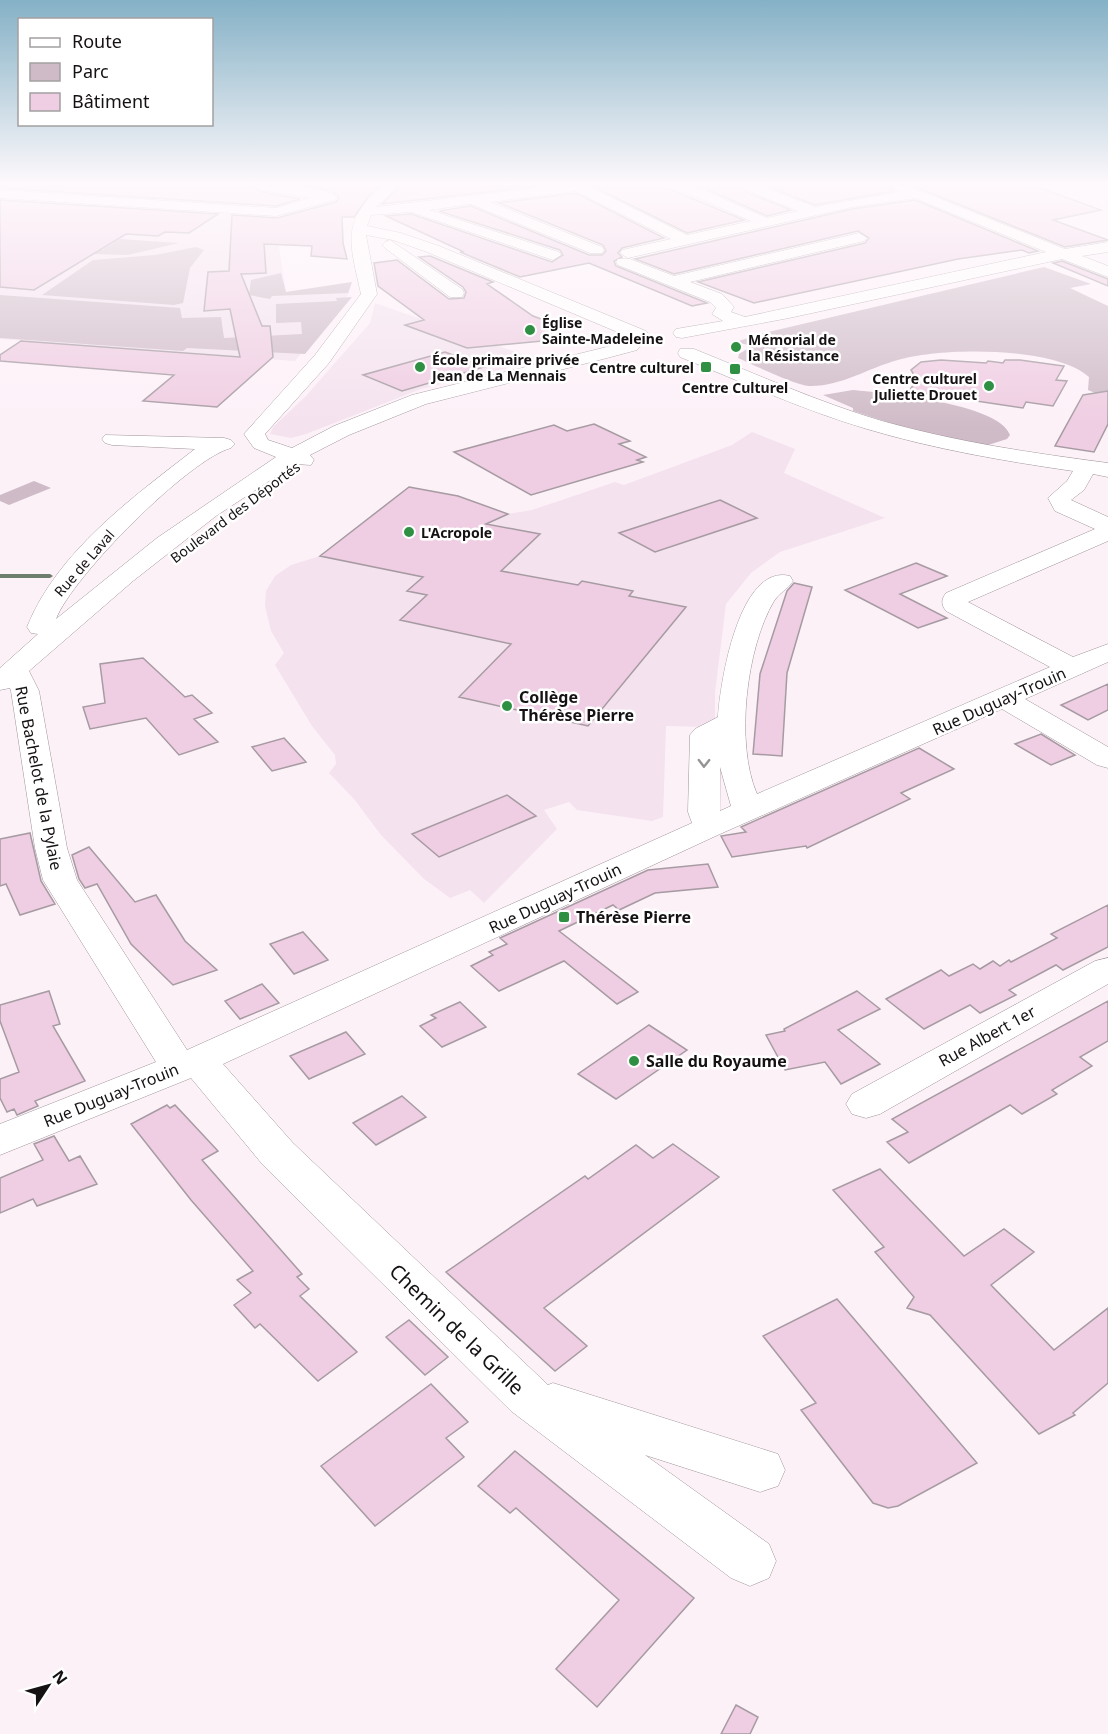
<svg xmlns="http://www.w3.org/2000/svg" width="1108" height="1734" viewBox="0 0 1108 1734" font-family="'Noto Sans',sans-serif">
  <rect width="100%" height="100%" fill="#fdf1f8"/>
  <!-- built -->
  <path fill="#f4e2ee" d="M72 205 274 217 305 223 277 234 286 292 352 282 348 295 295 361 0 339V218Z
    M375 303 539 360 421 389 306 434 291 438 270 434 273 427 306 396 370 323Z
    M752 432 795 449 784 473 885 518 780 552 751 573 726 604 715 693V719L707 727 666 726 663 817 652 821 577 810 569 802 544 810 557 829 484 903 470 890 450 898 424 879 381 835 354 799 329 773 336 764 335 755 312 726 275 665 284 653 271 631 265 606 266 591 275 576 291 565 320 556 410 574 457 536 508 514 532 510 615 482 624 485 732 445Z"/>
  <!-- green -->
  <path fill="#cfbbc7" d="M120 239 179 243 128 255 56 253 67 247 102 250Z
    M196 247 204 250 190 268 183 303 174 305 42 295 93 260 155 255Z
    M1044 267 1091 284 1070 288 1108 306V391L1095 393 1088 390 1089 377C1055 346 940 347 898 360 868 368 842 386 811 386 796 386 754 365 738 358L739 354 752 346 736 342 760 334Z
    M281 273 286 292 352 282 348 293 272 296 270 299 249 295 251 280Z
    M0 295 180 308 182 318 221 317 224 338 302 334 301 322 276 323V304L337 301 336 298 352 297 305 354 187 348 183 351 0 338Z
    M853 390C884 393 999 403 1010 435L1007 439 985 446 909 429 853 411V408L823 395Z
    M34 481 51 488 9 505 0 501V495Z"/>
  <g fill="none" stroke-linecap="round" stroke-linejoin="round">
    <!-- stream -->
    <path fill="#6d7e6e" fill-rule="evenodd" d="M0 574H50L53 576 50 578H0Z"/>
  </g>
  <!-- building -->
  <path fill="#efcde2" stroke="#a69ba2" stroke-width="1.5" d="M0 186H253L262 192 300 199 276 206 0 188Z
    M305 186H380L368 197 354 217H342L343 243 347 259 311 256 312 246 264 244 266 273 241 274 262 326H270L273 357 217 407 143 401 174 375 0 361V355L21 341 240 357 230 309 204 311 208 272 229 271 232 215 277 218 336 202 339 198 332 191Z
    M400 186H537L382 204Z
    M592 186H642V189L662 186 744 220 687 233Z
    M722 186H741L744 191 791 210 767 216 704 188Z
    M766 186H888L894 191 815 205Z
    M913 186H1035L1101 210 1053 220 1108 240 1065 247Z
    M576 193 664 238 622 248 618 253 622 257 614 261 616 266 707 303 692 306 589 263 520 277 460 252H464L386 216 411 214 552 262 563 255 560 250 439 211 471 206 589 255H602L606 251 603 245 499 203Z
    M0 200 218 214 189 233 165 232 158 236 126 234 34 290 0 287Z
    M915 200 1038 251 1029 253 1022 250 958 259 754 303 698 282 865 243 869 238 858 231 674 274 635 259 852 209Z
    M430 256 493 282 487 284 533 316 560 326 542 341 467 348 405 325 424 320 378 286 374 263 397 260 449 299 464 298 466 292 463 287 419 257Z
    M1062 261 1108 279V286L1053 263Z
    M445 352 484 367 402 391 363 375Z
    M941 360 986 363 988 361 1003 363 1005 360H1020L1064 366 1056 380 1067 381 1053 406 1026 402 1023 408 909 391 917 380 911 370 921 362Z
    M1108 391V424L1094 452 1055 446 1083 395Z
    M594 424 630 441 619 444 646 457 637 460 643 462 531 495 454 452 554 425 567 431Z
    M409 487 458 496 508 514 486 524 540 534 501 571 578 585 582 581 633 591 629 596 686 607 588 726 459 697 511 644 400 620 427 595 407 591 423 577 320 556Z
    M720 500 757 518 655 552 619 533Z
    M916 563 947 576 900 594 947 618 918 628 845 590Z
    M794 583 812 587 787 673 782 756 753 754 760 674 787 591Z
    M143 658 185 697 192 695 212 713 194 719 218 742 179 755 146 718 90 729 83 707 105 703 100 664Z
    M1108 684V710L1088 720 1061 705Z
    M1041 734 1075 755 1051 765 1015 744Z
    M284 738 306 762 272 771 252 747Z
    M919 748 954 769 901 793 910 799 807 848 806 846 732 857 721 836 746 832 741 827Z
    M507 795 536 816 439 857 412 834Z
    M30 833 41 881 55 904 20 915 6 884 0 886V839Z
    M89 847 135 902 156 895 185 941 217 970 173 985 131 944 97 884 85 888 79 879 72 855Z
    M708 864 718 887 655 893 619 910 613 905 559 931 638 992 617 1004 564 961 499 991 471 966 493 955 489 952 507 944 500 938 648 870Z
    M1108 905V947L1063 970 1056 965 1009 990 1016 995 980 1013 970 1005 924 1029 886 999 941 970 949 976 973 964 980 969 993 961 1000 966 1009 960 1011 962 1057 938 1051 934Z
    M303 932 328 960 294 974 270 944Z
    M262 984 279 1003 240 1019 225 1001Z
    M49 991 60 1024 53 1026 85 1081 35 1101 38 1106 17 1115 14 1109 7 1112 0 1098V1079L19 1072 0 1021V1005Z
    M857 991 880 1009 838 1030 880 1064 841 1084 825 1062 785 1070 766 1035 785 1031 784 1029Z
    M1108 1001V1041L1080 1057 1092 1066 1052 1090 1057 1094 1022 1114 1010 1105 909 1163 887 1142 908 1132 892 1119Z
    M460 1002 486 1027 442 1047 420 1026 436 1018 431 1015Z
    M649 1025 687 1050 616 1099 578 1074Z
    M346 1032 365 1054 309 1079 290 1056Z
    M402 1096 426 1117 376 1145 353 1123Z
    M167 1105 170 1108 175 1105 218 1151 202 1160 302 1274 297 1277 309 1289 300 1296 357 1352 318 1381 260 1324 255 1328 234 1305 251 1293 237 1280 253 1271 191 1200 131 1124Z
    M54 1136 69 1161 80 1156 97 1184 37 1206 33 1199 0 1213V1178L43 1160 34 1144Z
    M673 1144 719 1177 544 1308 587 1346 555 1371 446 1272 585 1176 588 1179 636 1145 653 1158Z
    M880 1169 964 1256 1004 1229 1034 1252 991 1285 1054 1350 1108 1308V1383L1073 1413 1075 1415 1039 1434 930 1315 907 1308 914 1297 875 1252 884 1247 833 1190Z
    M837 1299 977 1463 898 1506 888 1508 873 1503 801 1410 816 1403 763 1336Z
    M409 1320 448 1357 425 1375 386 1337Z
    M431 1384 468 1422 446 1438 464 1457 375 1526 321 1466Z
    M515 1451 694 1598 597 1707 556 1669 619 1600 516 1508 510 1513 478 1486Z
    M736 1705 758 1717 750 1734H721Z"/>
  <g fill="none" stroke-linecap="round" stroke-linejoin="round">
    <defs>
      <path id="minor" d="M255 186C271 184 327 187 337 197L335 200 276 216 0 198V190L276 208 310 198 262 190Z
        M383 186H398L376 207 552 186H588L687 235 751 221 678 189 676 186H694L767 218 798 211 745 189 743 186H761L815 207 900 192 890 186H908L1065 249 1108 242V252L1082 256 1108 266V277L1062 259 789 318 682 338 676 337 673 333 676 329 723 321 712 314 716 308 710 302 618 265 616 262 618 259H630L674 276 859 233 867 238 864 241 690 282 722 294 734 307 731 312 745 317 1046 252 915 198 852 207 628 258 620 253 622 250 671 239 576 191 490 202 602 247 604 250 602 253H590L471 204 429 210 559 252 561 255 553 260 547 258 411 212 371 215 367 226 401 233 439 246 646 331 649 335 646 339H634L427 252 393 240 366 235 377 294 329 363 265 434 268 440 292 448 334 426 412 395 631 341 640 346 637 350 607 358 426 404 349 435 310 455 314 460 311 465 295 464 216 516 133 581 29 671 39 691 67 848 77 880 187 1050 692 823 688 812 690 735 695 729 718 717C720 683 739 563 790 576L793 581C788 589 779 593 774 601 746 648 735 744 757 794L1050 667 946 611C941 604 941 600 946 593L1095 529 1055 511 1048 498 1067 481 1073 471C1004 461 934 449 867 429 803 410 742 382 680 357L678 353 680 349H694C756 374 818 402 882 421 956 442 1032 453 1108 463V477L1093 474 1084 490 1071 500 1108 517V541L968 602 1073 657 1108 644V662L1025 699 1108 747V768L1097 765 1002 709 720 834 223 1064 293 1143 548 1385 553 1383 778 1454 785 1470 778 1486 760 1492 645 1455 769 1544 776 1561 769 1578 750 1586 731 1578 511 1411 263 1165 191 1078 0 1155V1124L156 1062 43 880 35 848 11 691 10 688 0 690V668L38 634 31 633 27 627C57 552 133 497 195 449L112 445 105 443 102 439 105 435 224 438 231 440 235 444 231 448C189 459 72 577 56 619L157 538 276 457 254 448 244 434 315 355 361 294C350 244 340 220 383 186ZM720 767 731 806 720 811Z
        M390 240 462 289 464 293 462 297H450L385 248 382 245 385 242Z
        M1108 958V984L880 1114 866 1118 852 1114 846 1104 852 1094 1095 961Z"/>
    </defs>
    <!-- minor casing -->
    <use href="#minor" stroke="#9f949a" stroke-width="1"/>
    <!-- minor -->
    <use href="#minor" fill="#fff" fill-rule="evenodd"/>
  </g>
  <!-- one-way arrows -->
  <defs><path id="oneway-chevron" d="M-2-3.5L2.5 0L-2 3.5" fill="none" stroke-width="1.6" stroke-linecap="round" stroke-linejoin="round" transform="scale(1.5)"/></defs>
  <use stroke="#969495" href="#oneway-chevron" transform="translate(704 763) rotate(91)"/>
  <!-- sky -->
  <linearGradient id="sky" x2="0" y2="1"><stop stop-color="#85b1c6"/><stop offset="0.43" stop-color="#fef9fc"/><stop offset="1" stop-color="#fef9fc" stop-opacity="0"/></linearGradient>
  <rect width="1108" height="428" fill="url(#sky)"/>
  <!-- markers -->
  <g fill="#2f9044" stroke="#fff" stroke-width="2">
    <circle cx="530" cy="330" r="6"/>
    <circle cx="736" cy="347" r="6"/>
    <circle cx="420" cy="367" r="6"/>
    <rect x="700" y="361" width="12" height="12" rx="3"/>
    <rect x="729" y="363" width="12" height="12" rx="3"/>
    <circle cx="989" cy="386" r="6"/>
    <circle cx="409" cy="532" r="6"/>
    <circle cx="507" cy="706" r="6"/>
    <rect x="558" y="911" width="12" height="12" rx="3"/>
    <circle cx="634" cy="1061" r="6"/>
  </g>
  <g text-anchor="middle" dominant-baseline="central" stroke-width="5" stroke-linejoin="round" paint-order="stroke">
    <!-- far-poi labels -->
    <g font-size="14" font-weight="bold" fill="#161214" stroke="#fff" text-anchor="start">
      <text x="542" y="322">Église<tspan x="542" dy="16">Sainte-Madeleine</tspan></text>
      <text x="748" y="339">Mémorial de<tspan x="748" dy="16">la Résistance</tspan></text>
      <text x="432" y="359">École primaire privée<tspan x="432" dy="16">Jean de La Mennais</tspan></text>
      <text x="694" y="367" text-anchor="end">Centre culturel</text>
      <text x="977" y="378" text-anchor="end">Centre culturel<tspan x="977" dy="16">Juliette Drouet</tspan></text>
      <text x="735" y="387" text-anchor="middle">Centre Culturel</text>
      <text x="421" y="532">L'Acropole</text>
    </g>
    <!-- far-street labels -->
    <g font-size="14" fill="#161214" stroke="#fff">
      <text transform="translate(235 512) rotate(-37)">Boulevard des Déportés</text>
      <text transform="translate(84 563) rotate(-49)">Rue de Laval</text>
    </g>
    <!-- poi labels -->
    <g font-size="16" font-weight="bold" fill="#161214" stroke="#fff" text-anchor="start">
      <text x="519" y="697">Collège<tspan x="519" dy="18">Thérèse Pierre</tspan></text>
      <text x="576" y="917">Thérèse Pierre</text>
      <text x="646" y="1061">Salle du Royaume</text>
    </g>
    <!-- street labels -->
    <g font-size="16" fill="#161214" stroke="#fff">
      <text transform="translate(999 701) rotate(-24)">Rue Duguay-Trouin</text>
      <text transform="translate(39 778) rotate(79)">Rue Bachelot de la Pylaie</text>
      <text transform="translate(555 898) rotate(-25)">Rue Duguay-Trouin</text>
      <text transform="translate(987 1036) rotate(-29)">Rue Albert 1er</text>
      <text transform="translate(111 1095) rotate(-22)">Rue Duguay-Trouin</text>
    </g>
    <!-- near-street labels -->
    <g font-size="20" fill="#161214" stroke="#fff">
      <text transform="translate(457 1329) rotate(44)">Chemin de la Grille</text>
    </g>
  </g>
  <!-- legend -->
  <rect x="18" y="18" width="195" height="108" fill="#ffffff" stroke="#a2a0a1" stroke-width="1.5"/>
  <rect x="30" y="38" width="30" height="9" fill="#ffffff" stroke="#a2a0a1" stroke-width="1.5"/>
  <text x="72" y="48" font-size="18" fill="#161214">Route</text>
  <rect x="30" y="63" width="30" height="18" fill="#cfbbc7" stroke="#a2a0a1" stroke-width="1.5"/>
  <text x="72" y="78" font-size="18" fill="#161214">Parc</text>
  <rect x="30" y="93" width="30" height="18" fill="#efcde2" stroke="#a2a0a1" stroke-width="1.5"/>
  <text x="72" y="108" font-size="18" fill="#161214">Bâtiment</text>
  <!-- north arrow -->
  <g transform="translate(48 1686) rotate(54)" stroke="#ffffff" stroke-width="4.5" paint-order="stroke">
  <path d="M0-4.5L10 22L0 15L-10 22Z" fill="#161214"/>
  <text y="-9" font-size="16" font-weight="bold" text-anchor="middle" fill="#161214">N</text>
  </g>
</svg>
